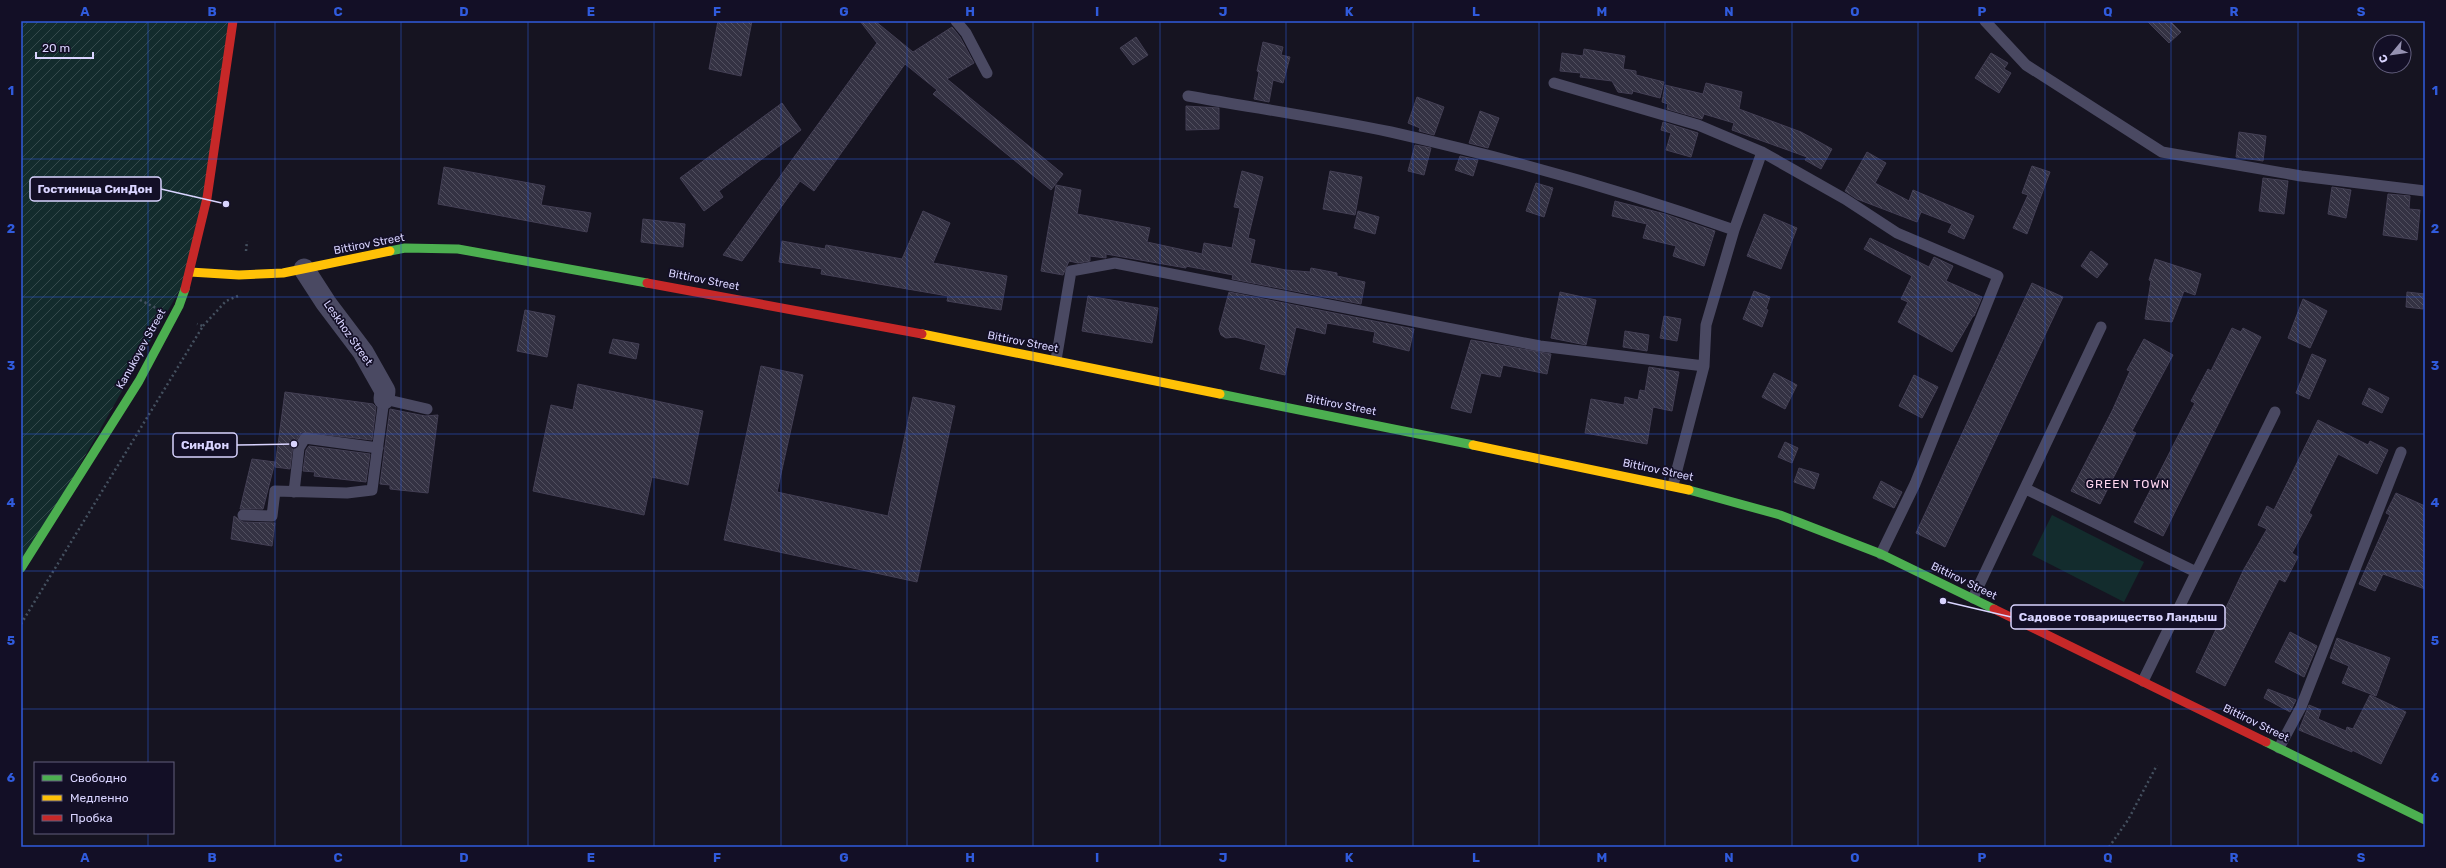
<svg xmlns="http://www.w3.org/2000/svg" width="2446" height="868" viewBox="0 0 2446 868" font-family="Rubik,sans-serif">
  <defs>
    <pattern id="garden-furrows" width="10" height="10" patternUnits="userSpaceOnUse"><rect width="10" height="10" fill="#132c2d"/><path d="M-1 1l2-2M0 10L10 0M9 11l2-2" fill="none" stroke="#354a4c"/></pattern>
    <pattern id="building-back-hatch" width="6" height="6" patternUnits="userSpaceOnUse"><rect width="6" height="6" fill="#343243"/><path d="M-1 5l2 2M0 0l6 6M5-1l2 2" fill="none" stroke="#514f5f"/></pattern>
  </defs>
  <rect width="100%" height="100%" fill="#161421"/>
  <!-- grass -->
  <path fill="#132c2d" d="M2052 515 2144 562 2124 602 2032 555Z"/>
  <!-- garden -->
  <path fill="url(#garden-furrows)" d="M21 21H233L190 272 21 568Z"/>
  <!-- building -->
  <path fill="url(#building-back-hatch)" stroke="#433f54" d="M718 21H752L741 76 709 69Z
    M860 21H875L913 52 952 27 960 37 974 63 947 79 1063 174 1051 190 933 94 937 90 905 64 814 191 800 181 742 261 723 255 877 43Z
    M2147 21H2170L2181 32 2169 43Z
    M1136 37 1148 55 1133 65 1120 48Z
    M1263 42 1283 47 1281 55 1290 57 1283 83 1273 80 1269 102 1254 99 1259 72 1257 71Z
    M1584 49 1625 56 1623 69 1636 71V75L1664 82 1660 98 1633 91 1632 94 1618 92 1612 81 1580 77 1581 73 1560 71 1562 53 1583 56Z
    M1991 53 2008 63 2004 69 2011 73 1999 93 1975 78Z
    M1706 83 1742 92 1739 109 1801 132 1832 149 1821 169 1805 160 1807 157 1732 130 1734 123 1704 114 1702 119 1667 109 1668 104 1662 102 1665 85 1703 94Z
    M1417 97 1444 107 1434 135 1419 131 1420 128 1408 123Z
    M782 103 801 130 719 191 723 197 704 211 680 178Z
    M1186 106 1219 108V129L1186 130Z
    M1480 111 1499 118 1488 148 1469 143Z
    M1663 122 1698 133 1691 157 1666 150 1671 133 1661 130Z
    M2239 132 2266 136 2263 161 2236 157Z
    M1415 145 1431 148 1424 175 1408 171Z
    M1867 152 1886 163 1875 183 1909 201 1913 190 1974 216 1964 239 1948 232 1952 224 1921 212 1917 222 1857 199 1845 191Z
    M1460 156 1478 160 1473 176 1455 170Z
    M2032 166 2050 172 2027 234 2013 228 2028 195 2022 193Z
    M444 167 545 186 541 205 591 213 587 232 438 204Z
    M1242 171 1263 177 1248 238 1255 240 1250 263 1286 270 1310 272 1311 268 1337 273V276L1365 282 1361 304 1232 279 1233 275 1186 266V268L1106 254V258L1090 256V261L1078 263 1069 261 1063 275 1041 271 1056 185 1081 190 1077 214 1150 228 1147 242 1202 254 1204 243 1232 248 1240 208 1234 207Z
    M1330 171 1362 177 1355 215 1323 209Z
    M2263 178 2288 181 2284 214 2259 211Z
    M1536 183 1553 188 1544 217 1526 211Z
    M2332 187 2351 190 2346 218 2328 214Z
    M2388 194 2410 196 2409 209 2420 210 2417 240 2383 235Z
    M1615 201 1665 214 1715 231 1704 266 1673 256 1676 246 1643 238 1647 224 1612 216Z
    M923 211 950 223 933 263 1007 276 1001 310 947 301 948 296 821 274 822 269 779 262 782 241 825 249 826 245 902 259Z
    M1358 211 1379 217 1375 234 1354 228Z
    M1764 214 1797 228 1781 269 1747 256Z
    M643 219 685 224 683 247 641 242Z
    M1870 238 1929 267 1934 257 1953 266 1946 281 1982 297 1974 316H1973L1952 352 1898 322 1908 302 1901 299 1912 276 1864 249Z
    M2091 251 2108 264 2097 278 2081 266Z
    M2155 259 2201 274 2195 295 2184 291 2172 322 2145 319 2151 281 2149 280Z
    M2032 283 2063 297 1945 547 1916 533Z
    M1754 291 1770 297 1766 309 1768 310 1762 327 1743 319Z
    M1229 292 1414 329 1409 351 1373 342 1375 332 1327 323 1325 334 1296 327 1285 375 1260 369 1266 345 1235 337 1226 338 1221 335 1219 329Z
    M1560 292 1596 300 1586 345 1551 338Z
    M2407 292 2425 294 2423 309 2406 307Z
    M1088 296 1158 308 1152 343 1082 331Z
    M2303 299 2327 311 2310 348 2288 338Z
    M525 310 555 316 547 357 517 351Z
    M1664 316 1681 319 1677 341 1660 338Z
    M2232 328 2241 332 2243 328 2261 337 2163 536 2134 522 2195 403 2191 401 2208 369 2211 371Z
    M1625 331 1649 335 1647 351 1623 347Z
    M613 339 639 344 636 359 609 353Z
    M2144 339 2173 355 2132 431 2136 433 2100 504 2071 491 2112 411 2130 371 2127 370Z
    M1471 340 1551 354 1547 374 1503 365 1500 377 1481 373 1471 413 1451 408Z
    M2312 354 2326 360 2309 399 2296 393Z
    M761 366 803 375 777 492 888 516 913 397 955 406 917 582 724 540Z
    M1649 367 1679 372 1672 411 1653 407 1647 444 1585 433 1591 399 1624 405 1625 397 1638 400 1640 390 1645 391Z
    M1774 373 1797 385 1785 409 1762 397Z
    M1914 375 1938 387 1922 418 1899 406Z
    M578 384 703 411 688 485 652 477 644 515 533 491 551 405 573 410Z
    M2369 388 2389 398 2382 413 2362 404Z
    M285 392 373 404 376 407 372 440 302 432 293 445 290 469 275 467Z
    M390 409 425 416 438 415 428 493 390 489V485L380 484Z
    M2318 420 2368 445 2370 441 2388 450 2377 474 2338 454 2309 513 2312 515 2292 553 2298 557 2285 582 2279 579 2225 686 2196 672 2244 569 2267 529 2258 525 2267 506 2274 510Z
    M1785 442 1798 448 1792 463 1778 457Z
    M309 446 370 454 366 482 314 476 315 472 303 471 306 450Z
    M252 459 275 462 263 509H240Z
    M1799 468 1819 474 1814 489 1794 482Z
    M1881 481 1902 492 1894 508 1873 498Z
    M2396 493 2425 506V589L2383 574 2375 591 2359 584 2390 515 2386 513Z
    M234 516 243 522 275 523 272 546 231 539Z
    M2290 632 2317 646 2304 677 2275 662Z
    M2337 638 2390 658 2376 696 2342 683 2349 666 2330 658Z
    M2268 689 2296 700 2290 712 2264 698Z
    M2370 695 2406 712 2381 764 2352 750V752L2299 730 2309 705 2321 710 2318 719 2346 731 2347 727 2353 729Z"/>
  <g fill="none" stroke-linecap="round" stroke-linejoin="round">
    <!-- path -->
    <path stroke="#44505f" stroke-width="2.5" stroke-dasharray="2 3" stroke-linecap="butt" d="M246 251 247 241
      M140 300 156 308
      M203 326 226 301 238 296
      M21 624 203 326 197 324
      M2109 847 2128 820 2157 765"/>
    <!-- lane -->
    <path stroke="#4a4962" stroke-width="11" d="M956 21 966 33 987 73
      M1985 21 2026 65 2162 152 2301 176 2425 191
      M1554 83 1698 125 1762 152 1845 199 1897 233 1998 276 1915 484 1881 554
      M1188 96C1255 108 1324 118 1391 132 1506 158 1622 190 1734 230
      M1056 360 1071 271 1115 263 1540 346 1704 366
      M1673 485 1704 366 1706 325 1734 230 1762 152
      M2026 489 2196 572
      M294 492 299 448 305 438 378 448
      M243 515 272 516 275 491 347 493 372 490 384 399 427 409
      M1973 598 2101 327
      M2143 681 2275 412
      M2279 748 2301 707 2401 452"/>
    <!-- street -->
    <path stroke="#4a4962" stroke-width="21" d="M304 269 326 303 363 352 385 391 384 399"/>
    <!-- fast -->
    <path stroke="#4caf50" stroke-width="9" d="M390 251 405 248 458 249 647 283
      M1220 394 1473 445
      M1689 490 1780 515 1881 554 1994 609
      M21 568 139 381 179 306 185 289
      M2266 742 2425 820"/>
    <!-- slow -->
    <path stroke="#ffc107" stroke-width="9" d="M190 272 239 275 283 273 390 251
      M922 334 1220 394
      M1473 445 1689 490"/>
    <!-- jam -->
    <path stroke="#c62828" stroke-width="9" d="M647 283 922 334
      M185 289 207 198 233 21
      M1994 609 2266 742"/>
  </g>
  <!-- grid -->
  <path fill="none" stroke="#305bdc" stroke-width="1" stroke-opacity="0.55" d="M148 21V763M275 21V847M401 21V847M528 21V847M654 21V847M781 21V847M907 21V847M1033 21V847M1160 21V847M1286 21V847M1413 21V847M1539 21V847M1665 21V847M1792 21V847M1918 21V847M2045 21V847M2171 21V847M2298 21V847M21 159H2425M21 297H2425M21 434H2425M21 571H2425M21 709H2425M148 833V847"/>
  <g text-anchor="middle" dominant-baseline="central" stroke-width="3.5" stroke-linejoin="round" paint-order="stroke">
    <!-- street labels -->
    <g font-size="11" fill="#d9d4ff" stroke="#130f26">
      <text transform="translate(369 244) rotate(-11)">Bittirov Street</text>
      <text transform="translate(704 280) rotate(11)">Bittirov Street</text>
      <text transform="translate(348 333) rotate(55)">Leskhoz Street</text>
      <text transform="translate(1023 342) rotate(11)">Bittirov Street</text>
      <text transform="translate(141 349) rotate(-61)">Kanukoyev Street</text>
      <text transform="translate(1341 405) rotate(11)">Bittirov Street</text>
      <text transform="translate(1658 470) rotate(12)">Bittirov Street</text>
      <text transform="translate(1964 581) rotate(26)">Bittirov Street</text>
      <text transform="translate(2256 723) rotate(26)">Bittirov Street</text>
    </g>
    <!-- neighbourhood labels -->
    <g font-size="12" letter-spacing="1" fill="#ffd6f0" stroke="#130f26">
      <text x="2128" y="484">GREEN TOWN</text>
    </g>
  </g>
  <!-- callouts -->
  <path fill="none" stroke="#d9d4ff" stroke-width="1.5" d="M226 204L161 189M294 444L237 445M1943 601L2011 617"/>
  <g fill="#d9d4ff" stroke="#130f26" stroke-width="1.5">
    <circle cx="226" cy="204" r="4"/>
    <circle cx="294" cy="444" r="4"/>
    <circle cx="1943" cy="601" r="4"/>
  </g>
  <g fill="#130f26" stroke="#d9d4ff" stroke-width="1.5">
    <rect x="30" y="177" width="131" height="24" rx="4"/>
    <rect x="173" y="433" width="64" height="24" rx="4"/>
    <rect x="2011" y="605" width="214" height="24" rx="4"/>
  </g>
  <g font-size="12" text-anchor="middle" font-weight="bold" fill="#d9d4ff">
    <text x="95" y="193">Гостиница СинДон</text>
    <text x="205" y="449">СинДон</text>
    <text x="2118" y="621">Садовое товарищество Ландыш</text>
  </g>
  <!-- border -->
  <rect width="2446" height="868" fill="none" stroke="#130f26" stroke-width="44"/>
  <!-- legend -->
  <rect x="34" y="762" width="140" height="72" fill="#130f26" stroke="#625e7d"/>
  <rect x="42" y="775" width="20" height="6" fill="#4caf50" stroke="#625e7d"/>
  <text x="70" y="782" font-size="12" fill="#d9d4ff">Свободно</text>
  <rect x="42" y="795" width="20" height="6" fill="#ffc107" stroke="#625e7d"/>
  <text x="70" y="802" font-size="12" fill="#d9d4ff">Медленно</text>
  <rect x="42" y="815" width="20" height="6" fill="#c62828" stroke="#625e7d"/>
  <text x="70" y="822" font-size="12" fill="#d9d4ff">Пробка</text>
  <!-- north arrow -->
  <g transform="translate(2392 54) rotate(241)"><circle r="19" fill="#130f26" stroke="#625e7d"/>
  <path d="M0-3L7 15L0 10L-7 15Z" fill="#9591b1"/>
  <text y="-6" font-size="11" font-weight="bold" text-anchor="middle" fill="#d9d4ff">С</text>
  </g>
  <!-- scale -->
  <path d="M36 52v6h57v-6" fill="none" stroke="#d9d4ff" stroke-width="2"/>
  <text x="42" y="52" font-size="12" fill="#d9d4ff" stroke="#130f26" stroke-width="3" paint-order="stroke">20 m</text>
  <rect x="22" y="22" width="2402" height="824" fill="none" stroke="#305bdc" stroke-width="1.5"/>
  <g font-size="13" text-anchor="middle" font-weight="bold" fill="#305bdc">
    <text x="85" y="16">A</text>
    <text x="212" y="16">B</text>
    <text x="338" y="16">C</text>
    <text x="464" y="16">D</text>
    <text x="591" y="16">E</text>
    <text x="717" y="16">F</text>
    <text x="844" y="16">G</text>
    <text x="970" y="16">H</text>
    <text x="1097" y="16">I</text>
    <text x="1223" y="16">J</text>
    <text x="1349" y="16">K</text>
    <text x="1476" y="16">L</text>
    <text x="1602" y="16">M</text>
    <text x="1729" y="16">N</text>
    <text x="1855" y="16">O</text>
    <text x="1982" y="16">P</text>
    <text x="2108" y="16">Q</text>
    <text x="2234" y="16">R</text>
    <text x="2361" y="16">S</text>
    <text x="11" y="95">1</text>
    <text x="2435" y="95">1</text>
    <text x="11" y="233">2</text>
    <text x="2435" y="233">2</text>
    <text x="11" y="370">3</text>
    <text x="2435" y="370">3</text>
    <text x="11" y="507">4</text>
    <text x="2435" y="507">4</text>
    <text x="11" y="645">5</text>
    <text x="2435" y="645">5</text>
    <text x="11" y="782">6</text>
    <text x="2435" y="782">6</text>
    <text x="85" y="862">A</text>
    <text x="212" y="862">B</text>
    <text x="338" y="862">C</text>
    <text x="464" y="862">D</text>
    <text x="591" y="862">E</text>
    <text x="717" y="862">F</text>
    <text x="844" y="862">G</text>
    <text x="970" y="862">H</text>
    <text x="1097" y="862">I</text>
    <text x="1223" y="862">J</text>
    <text x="1349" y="862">K</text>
    <text x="1476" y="862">L</text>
    <text x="1602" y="862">M</text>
    <text x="1729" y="862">N</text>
    <text x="1855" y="862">O</text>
    <text x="1982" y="862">P</text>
    <text x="2108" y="862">Q</text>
    <text x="2234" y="862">R</text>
    <text x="2361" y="862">S</text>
  </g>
</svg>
